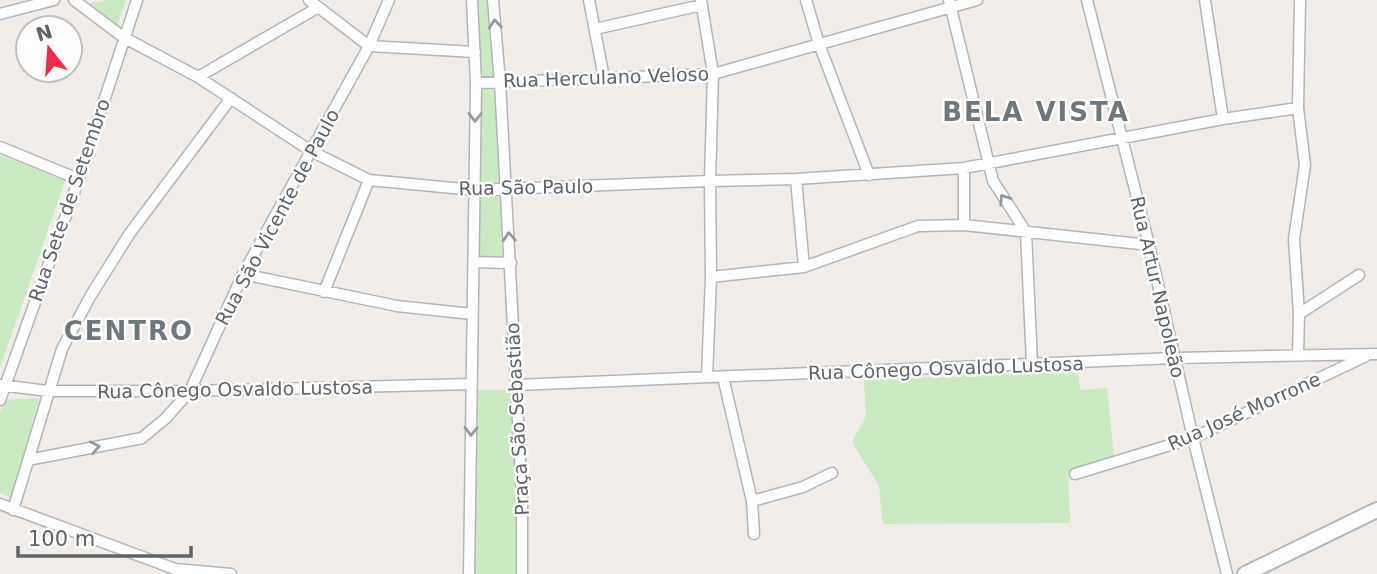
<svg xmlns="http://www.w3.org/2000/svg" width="1377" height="574" viewBox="0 0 1377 574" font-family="'DejaVu Sans',sans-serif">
  <rect width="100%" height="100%" fill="#f1ece7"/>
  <!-- green -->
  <path fill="#cbe9c2" d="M106 0H126L117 27 84 5Z
    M475 0H490L495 78H478Z
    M478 88H497L500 183H479Z
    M0 155 65 181 0 368Z
    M501 195 502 258 478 257 480 197Z
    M1078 371 1080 390 1107 388 1114 457 1068 473 1070 523 883 524 879 486 852 442 866 416 864 380Z
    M478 390H511L520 574H475Z
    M39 398 12 498 0 493V413L5 400Z"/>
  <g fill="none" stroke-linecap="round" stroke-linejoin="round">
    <defs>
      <path id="street" d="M74 0 123 37 198 77 311 151 369 180 474 190 710 181 796 179 964 168 1223 119 1298 108
        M309 0 369 46 475 52
        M493 0 500 82 522 496V574
        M589 0 604 78
        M701 0 713 74 710 181 711 277 707 377
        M806 0 819 44 869 175
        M949 0 993 181 1026 232 1032 364
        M1087 0 1149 245 1193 438 1227 574
        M1205 0 1223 119
        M0 14 54 0
        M595 29 702 5
        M198 77 317 8
        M476 83 713 74 977 0
        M0 147 78 179
        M796 179 804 267
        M964 225V168
        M474 262 511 263
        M243 274 397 306 472 314
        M711 277 804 267 918 226 964 225 1149 245
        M324 292 369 180
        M1299 314 1359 275
        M1298 355 1299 314 1294 239 1305 165 1298 108 1300 0
        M723 377 752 501 754 534
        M0 385 48 391H190L471 384
        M516 385 1175 358 1377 354
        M0 400 74 193 137 0
        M28 460 142 438 166 418 190 391 243 274 369 46 389 0
        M1075 474 1193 438 1366 356
        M752 501 803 487 832 473
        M0 504 175 569 231 574
        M13 510 62 349 91 295 130 233 231 98
        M469 574 476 83 472 0"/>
      <path id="secondary" d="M1245 574 1377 510"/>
    </defs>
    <!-- street casing -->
    <use href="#street" stroke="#b2b6ba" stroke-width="13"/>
    <!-- secondary casing -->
    <use href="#secondary" stroke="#b3b8bc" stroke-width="18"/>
    <!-- street -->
    <use href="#street" stroke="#fff" stroke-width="10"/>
    <!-- secondary -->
    <use href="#secondary" stroke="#fff" stroke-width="14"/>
  </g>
  <!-- one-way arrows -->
  <defs><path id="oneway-chevron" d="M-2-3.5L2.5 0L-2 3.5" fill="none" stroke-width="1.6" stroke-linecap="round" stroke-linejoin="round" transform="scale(1.75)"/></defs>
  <g stroke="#969a9d">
    <use href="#oneway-chevron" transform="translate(495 24) rotate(-95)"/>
    <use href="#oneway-chevron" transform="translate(475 117) rotate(91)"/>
    <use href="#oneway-chevron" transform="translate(1004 199) rotate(-123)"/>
    <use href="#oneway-chevron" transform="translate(509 237) rotate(-94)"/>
    <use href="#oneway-chevron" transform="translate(471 431) rotate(91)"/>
    <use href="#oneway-chevron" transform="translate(95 447) rotate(-11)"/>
  </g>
  <g text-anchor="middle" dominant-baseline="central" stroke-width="5" stroke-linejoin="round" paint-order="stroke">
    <!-- street labels -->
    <g font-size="19" fill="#5e6468" stroke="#fff">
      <text transform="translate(606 77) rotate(-2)">Rua Herculano Veloso</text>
      <text transform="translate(526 187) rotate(-1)">Rua São Paulo</text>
      <text transform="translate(69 200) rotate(-71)">Rua Sete de Setembro</text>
      <text transform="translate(277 217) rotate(-62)">Rua São Vicente de Paulo</text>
      <text transform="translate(1158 287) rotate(77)">Rua Artur Napoleão</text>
      <text transform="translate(946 368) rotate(-2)">Rua Cônego Osvaldo Lustosa</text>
      <text transform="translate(235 389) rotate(-1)">Rua Cônego Osvaldo Lustosa</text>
      <text transform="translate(1244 411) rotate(-24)">Rua José Morrone</text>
      <text transform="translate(517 419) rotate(-93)">Praça São Sebastião</text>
    </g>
    <!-- district labels -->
    <g font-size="26" font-weight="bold" letter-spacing="2" fill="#6f777a" stroke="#fff">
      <text x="1036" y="112">BELA VISTA</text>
      <text x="129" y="331">CENTRO</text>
    </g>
  </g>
  <!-- north arrow -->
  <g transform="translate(49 49) rotate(343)"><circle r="33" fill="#ffffff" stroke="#bfc1c3" stroke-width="2"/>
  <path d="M0-5L12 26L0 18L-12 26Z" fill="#f22b4a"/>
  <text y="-10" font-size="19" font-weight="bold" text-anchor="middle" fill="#5e6468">N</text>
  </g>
  <!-- scale -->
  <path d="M18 546v10h173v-10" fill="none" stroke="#5e6468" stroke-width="3.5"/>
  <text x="28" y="546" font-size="21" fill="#5e6468" stroke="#ffffff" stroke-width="5" paint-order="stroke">100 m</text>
</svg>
